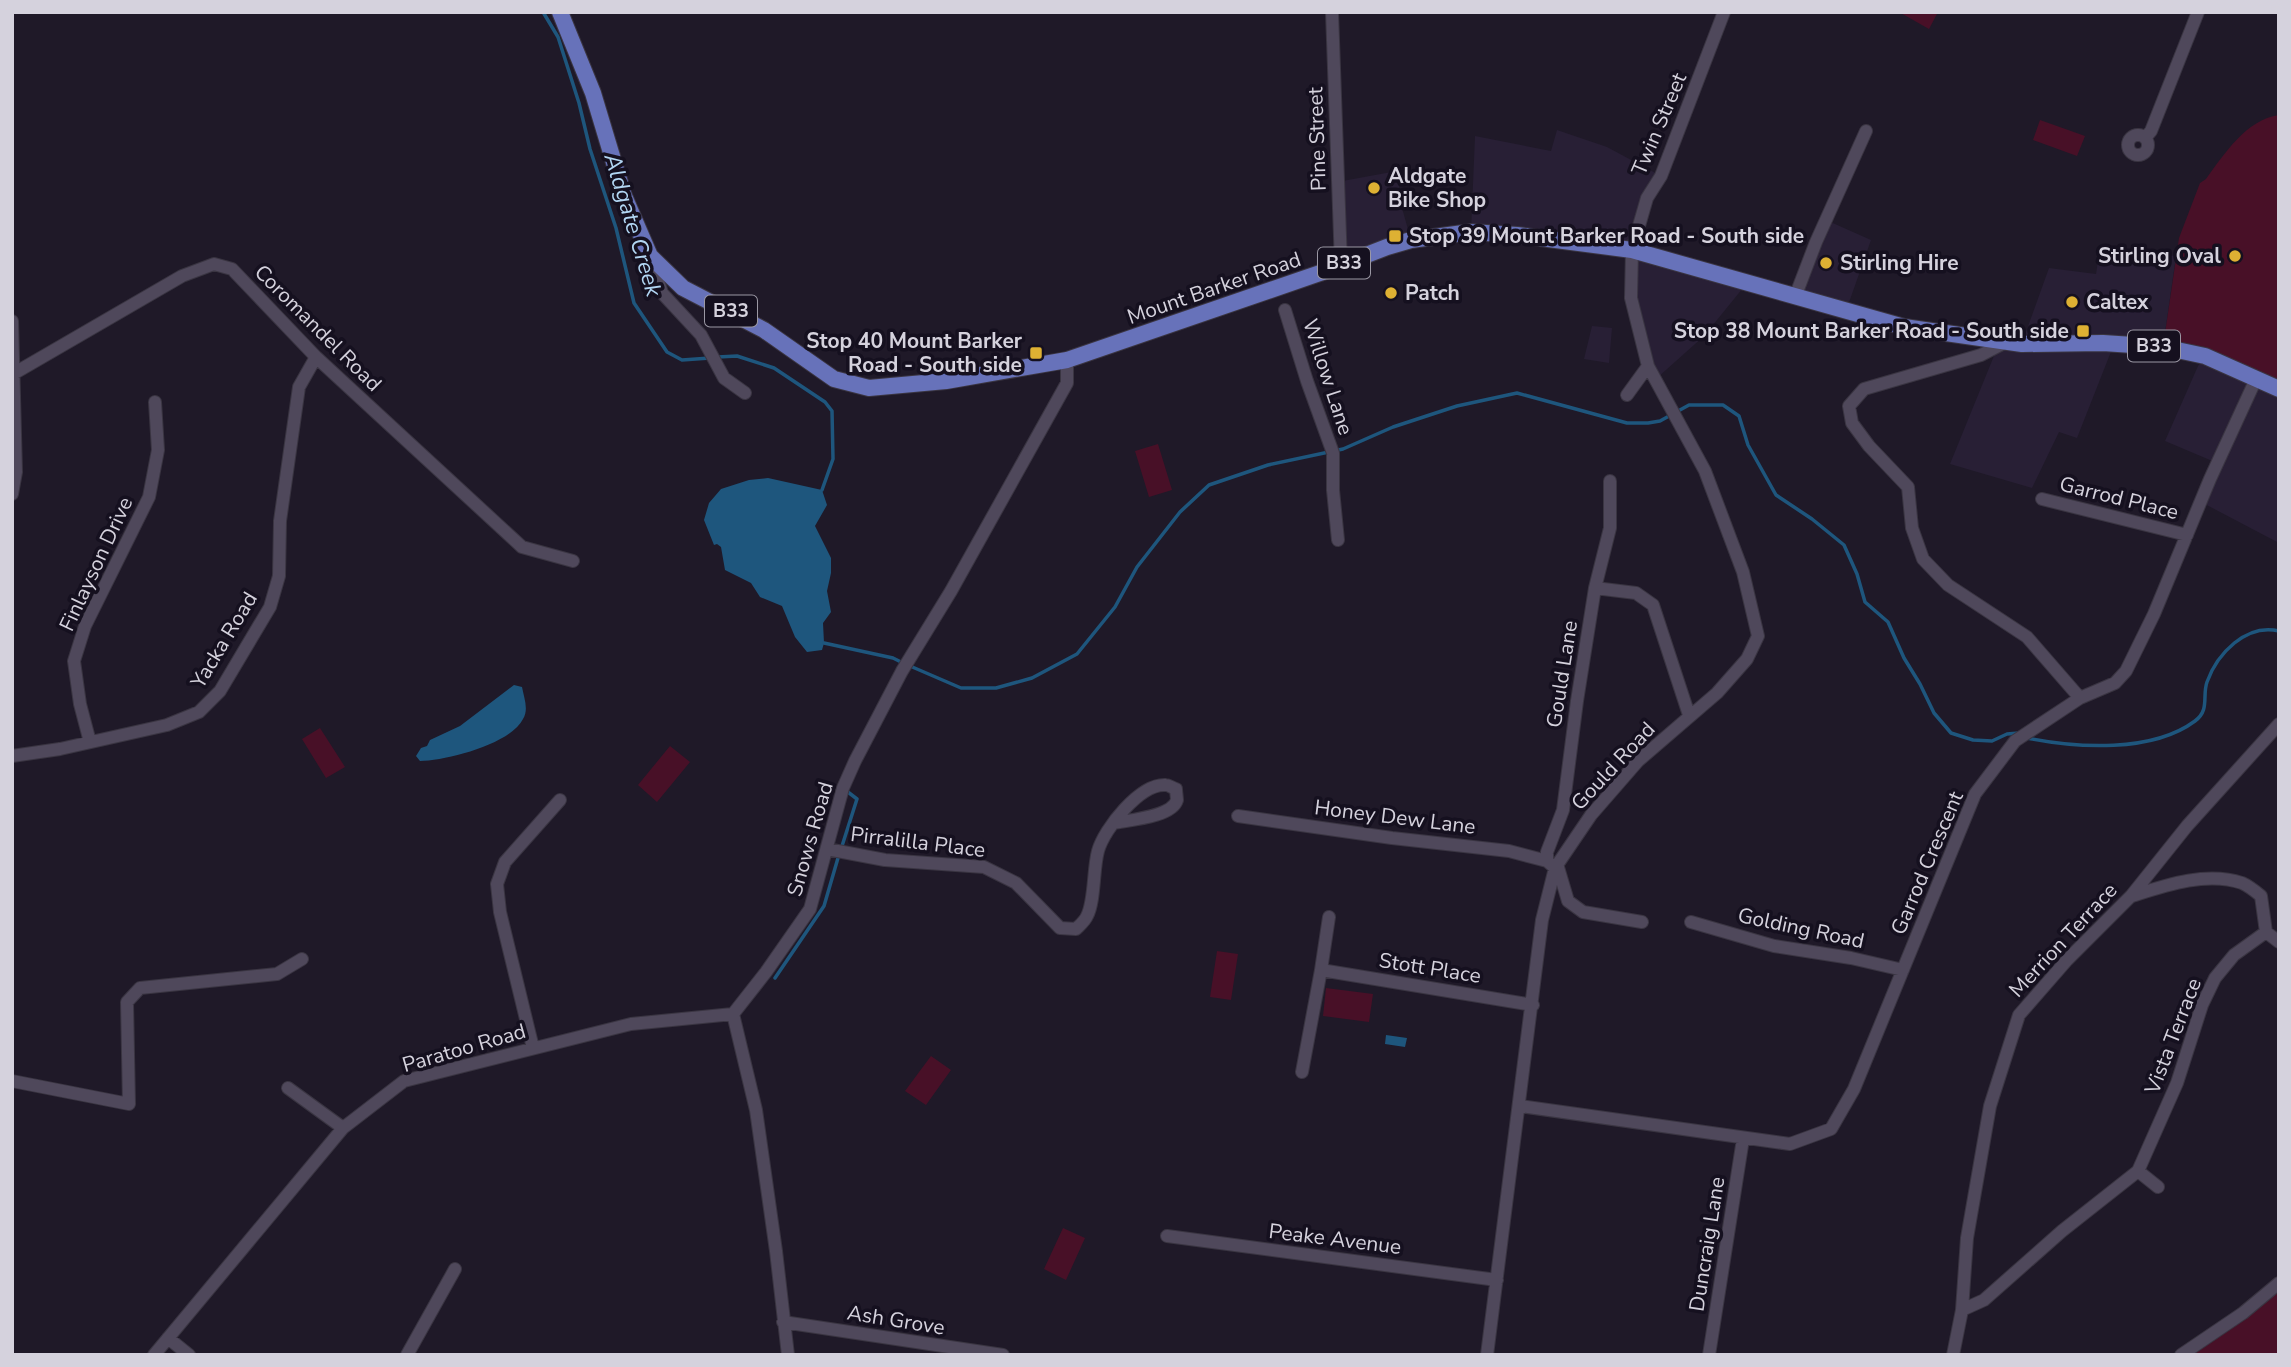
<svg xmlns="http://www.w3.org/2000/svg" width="2291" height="1367" viewBox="0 0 2291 1367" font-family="'Nunito Sans',sans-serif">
  <rect width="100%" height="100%" fill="#1f1928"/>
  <!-- built -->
  <path fill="#281f35" d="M1557 130 1607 147 1661 176 1632 250 1747 283 1704 336 1657 378 1631 298 1632 250 1471 232 1475 136 1551 151Z
    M1397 171 1402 208 1411 240 1341 264 1337 182Z
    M1826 220 1871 240 1846 311 1795 297Z
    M2100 248 2176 256 2163 347 2114 344 2077 438 2059 432 2032 488 1950 464 1998 346 2022 343 2049 268 2096 274Z
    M1592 326 1612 328 1609 363 1584 359Z
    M2205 356 2279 389V543L2201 502 2217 463 2165 441 2198 366Z"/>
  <!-- green -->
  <path fill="#481027" d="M1899 12H1938L1929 29Z
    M2279 115V389L2163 347 2179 238 2200 183 2206 179C2225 153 2246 120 2279 115Z
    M2040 120 2085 136 2077 156 2033 140Z
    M1158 444 1172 490 1149 497 1135 451Z
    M320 728 345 767 326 778 302 739Z
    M670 746 690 762 657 802 638 785Z
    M1217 951 1238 954 1231 1000 1210 997Z
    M1326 988 1373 994 1369 1022 1323 1016Z
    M931 1056 951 1070 926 1105 905 1091Z
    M1063 1228 1085 1238 1066 1280 1044 1269Z
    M2279 1283V1355H2181Z"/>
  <!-- water -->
  <path fill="#1e567d" d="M768 478 822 490 827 505 815 526 831 558V573L827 591 831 612 823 623 824 643 822 650 807 652 795 637 782 606 760 597 751 583 725 570 721 547 717 544 714 545 704 520 709 503 721 489 749 480Z
    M514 685 522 687C524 698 529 709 523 719 511 744 446 761 420 761L416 756 421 748 427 746 430 740 460 726Z
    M1386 1035 1407 1038 1405 1047 1385 1044Z"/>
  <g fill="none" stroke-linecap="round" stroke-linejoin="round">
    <!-- stream -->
    <path stroke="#1e567d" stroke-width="3.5" d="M543 12 558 37 579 103 590 149 616 228 634 303 667 352 682 360 710 358
      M718 357 737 356 774 368 825 402 832 411 833 459 822 490
      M824 643 893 658 903 663
      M910 666 961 688H996L1032 678 1077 654 1115 607 1137 567 1180 512 1209 485 1268 465 1343 449 1393 427 1457 406 1517 393 1627 423H1648L1660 421 1689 405H1723L1739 416 1748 445 1776 495 1812 519 1844 545 1857 574 1865 602 1888 622 1904 658 1920 684 1934 713 1951 733 1973 740 1992 741 2007 734 2019 733
      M2027 738C2077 748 2152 753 2195 721 2210 710 2202 696 2207 682 2217 654 2246 623 2279 631
      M842 846 857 799 844 789
      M775 978 824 906 838 858"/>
    <defs>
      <path id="minor" d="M1332 12 1341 264
        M2128 145a10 10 0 1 1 20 0a10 10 0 1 1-20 0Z
        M2145 138 2151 131 2198 12
        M650 256 662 293 701 335 724 378 745 393
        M1795 297 1816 242 1866 131
        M1285 310 1307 381 1333 453V490L1338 540
        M12 321 16 472 12 494
        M2006 342 1981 355 1864 389 1849 406 1852 423 1869 446 1908 487 1912 528 1923 559 1948 585 2027 637 2080 698
        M13 374 182 276 214 264 232 269 316 357 522 547 573 561
        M1627 395 1648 366
        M2042 499 2187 535
        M1595 588 1636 593 1653 605 1689 715
        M90 742 80 704 74 661 85 626 149 497 158 450 155 402
        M12 756 60 749 167 725 199 712 220 691 270 607 279 576 280 521 299 387 316 357
        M1238 816 1392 838 1509 851 1547 861
        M827 849 885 860 984 867 1016 883 1060 928 1076 929C1080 925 1085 921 1087 916 1095 901 1093 869 1098 851 1104 829 1140 783 1166 785 1169 785 1172 788 1176 789 1176 791 1177 799 1177 800 1172 817 1129 820 1114 823
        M1557 864 1568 901 1583 912 1642 922
        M1555 868 1547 861V852L1563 810 1577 701 1595 588 1610 528V481
        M2132 896C2166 885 2207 871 2242 883 2249 886 2255 891 2261 896L2266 932 2279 942
        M1691 922 1774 946 1851 958 1903 970
        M1321 970 1329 917
        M533 1048 500 912 497 884 505 862 560 800
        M1302 1072 1321 970 1533 1005
        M12 1081 129 1104 127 1002 140 988 277 974 302 959
        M288 1088 343 1128
        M1520 1106 1790 1144 1831 1129 1854 1089 1975 794 2015 741 2080 698 2115 683 2126 671 2154 614 2210 479 2256 379
        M2138 1171 2158 1187
        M1167 1236 1497 1280
        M1962 1310 1984 1300 2062 1231 2138 1171 2177 1083 2202 1005 2215 978 2234 955 2266 932
        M783 1322 1003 1355
        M168 1338 189 1355
        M154 1355 343 1128 404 1081 631 1024 733 1014
        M407 1355 455 1269
        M788 1355 776 1251 756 1110 733 1014 766 972 810 909 843 788 855 761 902 671 951 591 1067 383V360
        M1487 1355 1542 920 1555 868 1591 815 1638 761 1717 693 1747 659 1758 636 1743 572 1705 471 1648 366 1631 298 1632 250 1647 198 1661 176 1724 12
        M1709 1355 1743 1139
        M1953 1355 1962 1310 1967 1238 1990 1106 2019 1015 2067 960 2131 896 2187 826 2279 724
        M2181 1355 2243 1313 2279 1283"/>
      <path id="major" d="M560 12 593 93 624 196 650 256 683 288 764 330 834 379 869 388 946 381 1067 360 1320 273 1387 247 1411 240 1471 232 1517 235 1632 250 1904 327 2022 344 2103 343 2163 347 2205 356 2279 389"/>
    </defs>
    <!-- minor casing -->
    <use href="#minor" stroke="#3a3542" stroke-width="14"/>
    <!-- major casing -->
    <use href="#major" stroke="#3a3542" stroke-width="18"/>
    <!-- minor -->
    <use href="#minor" stroke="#4f485b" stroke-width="12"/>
    <!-- major -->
    <use href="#major" stroke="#6772ba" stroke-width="16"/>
  </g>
  <!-- markers -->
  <g fill="#deb133" stroke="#15101f" stroke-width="2.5">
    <circle cx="1374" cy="188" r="7"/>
    <rect x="1388" y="229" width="14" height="14" rx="3.5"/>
    <circle cx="2235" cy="256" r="7"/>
    <circle cx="1826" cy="263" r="7"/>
    <circle cx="1391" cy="293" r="7"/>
    <circle cx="2072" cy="302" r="7"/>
    <rect x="2076" y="324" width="14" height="14" rx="3.5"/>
    <rect x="1029" y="346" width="14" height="14" rx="3.5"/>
  </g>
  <g text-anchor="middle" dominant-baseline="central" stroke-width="7" stroke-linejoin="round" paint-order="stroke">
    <!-- shield labels -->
    <g fill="#15101f" stroke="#9b98a4" stroke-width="2">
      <rect x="1318" y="247.5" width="52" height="31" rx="5"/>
      <rect x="705" y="295.5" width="52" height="31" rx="5"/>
      <rect x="2128" y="330.5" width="52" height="31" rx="5"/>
    </g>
    <g font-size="19" font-weight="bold" fill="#d5d2dd">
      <text x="1344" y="263">B33</text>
      <text x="731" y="311">B33</text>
      <text x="2154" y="346">B33</text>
    </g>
    <!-- street labels -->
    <g font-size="21" fill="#d5d2dd" stroke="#15101f">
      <text transform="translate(1659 124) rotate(-67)">Twin Street</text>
      <text transform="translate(1317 139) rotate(-92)">Pine Street</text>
      <text transform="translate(1214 288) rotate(-19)">Mount Barker Road</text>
      <text transform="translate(318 328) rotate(45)">Coromandel Road</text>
      <text transform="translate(1328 377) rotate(72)">Willow Lane</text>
      <text transform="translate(2119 498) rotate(14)">Garrod Place</text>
      <text transform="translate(96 564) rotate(-65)">Finlayson Drive</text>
      <text transform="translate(224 640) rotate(-59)">Yacka Road</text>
      <text transform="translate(1562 674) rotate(-81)">Gould Lane</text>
      <text transform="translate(1613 766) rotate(-47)">Gould Road</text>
      <text transform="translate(1395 817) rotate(7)">Honey Dew Lane</text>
      <text transform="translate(810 839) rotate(-74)">Snows Road</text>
      <text transform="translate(918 842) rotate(7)">Pirralilla Place</text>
      <text transform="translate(1927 863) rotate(-67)">Garrod Crescent</text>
      <text transform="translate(1801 928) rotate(12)">Golding Road</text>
      <text transform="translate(2063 940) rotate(-47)">Merrion Terrace</text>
      <text transform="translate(1430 968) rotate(9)">Stott Place</text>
      <text transform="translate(2173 1036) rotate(-69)">Vista Terrace</text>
      <text transform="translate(464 1048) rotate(-16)">Paratoo Road</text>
      <text transform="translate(1335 1239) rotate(7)">Peake Avenue</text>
      <text transform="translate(1707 1244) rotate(-81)">Duncraig Lane</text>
      <text transform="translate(896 1320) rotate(9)">Ash Grove</text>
    </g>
    <!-- poi labels -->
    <g font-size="21" font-weight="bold" fill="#d5d2dd" stroke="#15101f" text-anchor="start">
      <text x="1388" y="176">Aldgate<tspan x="1388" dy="24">Bike Shop</tspan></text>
      <text x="1409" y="236">Stop 39 Mount Barker Road - South side</text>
      <text x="2221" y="256" text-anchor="end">Stirling Oval</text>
      <text x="1840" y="263">Stirling Hire</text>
      <text x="1405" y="293">Patch</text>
      <text x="2086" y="302">Caltex</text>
      <text x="2069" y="331" text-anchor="end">Stop 38 Mount Barker Road - South side</text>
      <text x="1022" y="341" text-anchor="end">Stop 40 Mount Barker<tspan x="1022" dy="24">Road - South side</tspan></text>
    </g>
    <!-- water labels -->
    <g font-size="23" font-style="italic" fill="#b2d6f3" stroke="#15101f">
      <text transform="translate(633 225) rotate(73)">Aldgate Creek</text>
    </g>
  </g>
  <!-- border -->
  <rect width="2291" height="1367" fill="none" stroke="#d5d2dd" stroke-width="28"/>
</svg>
